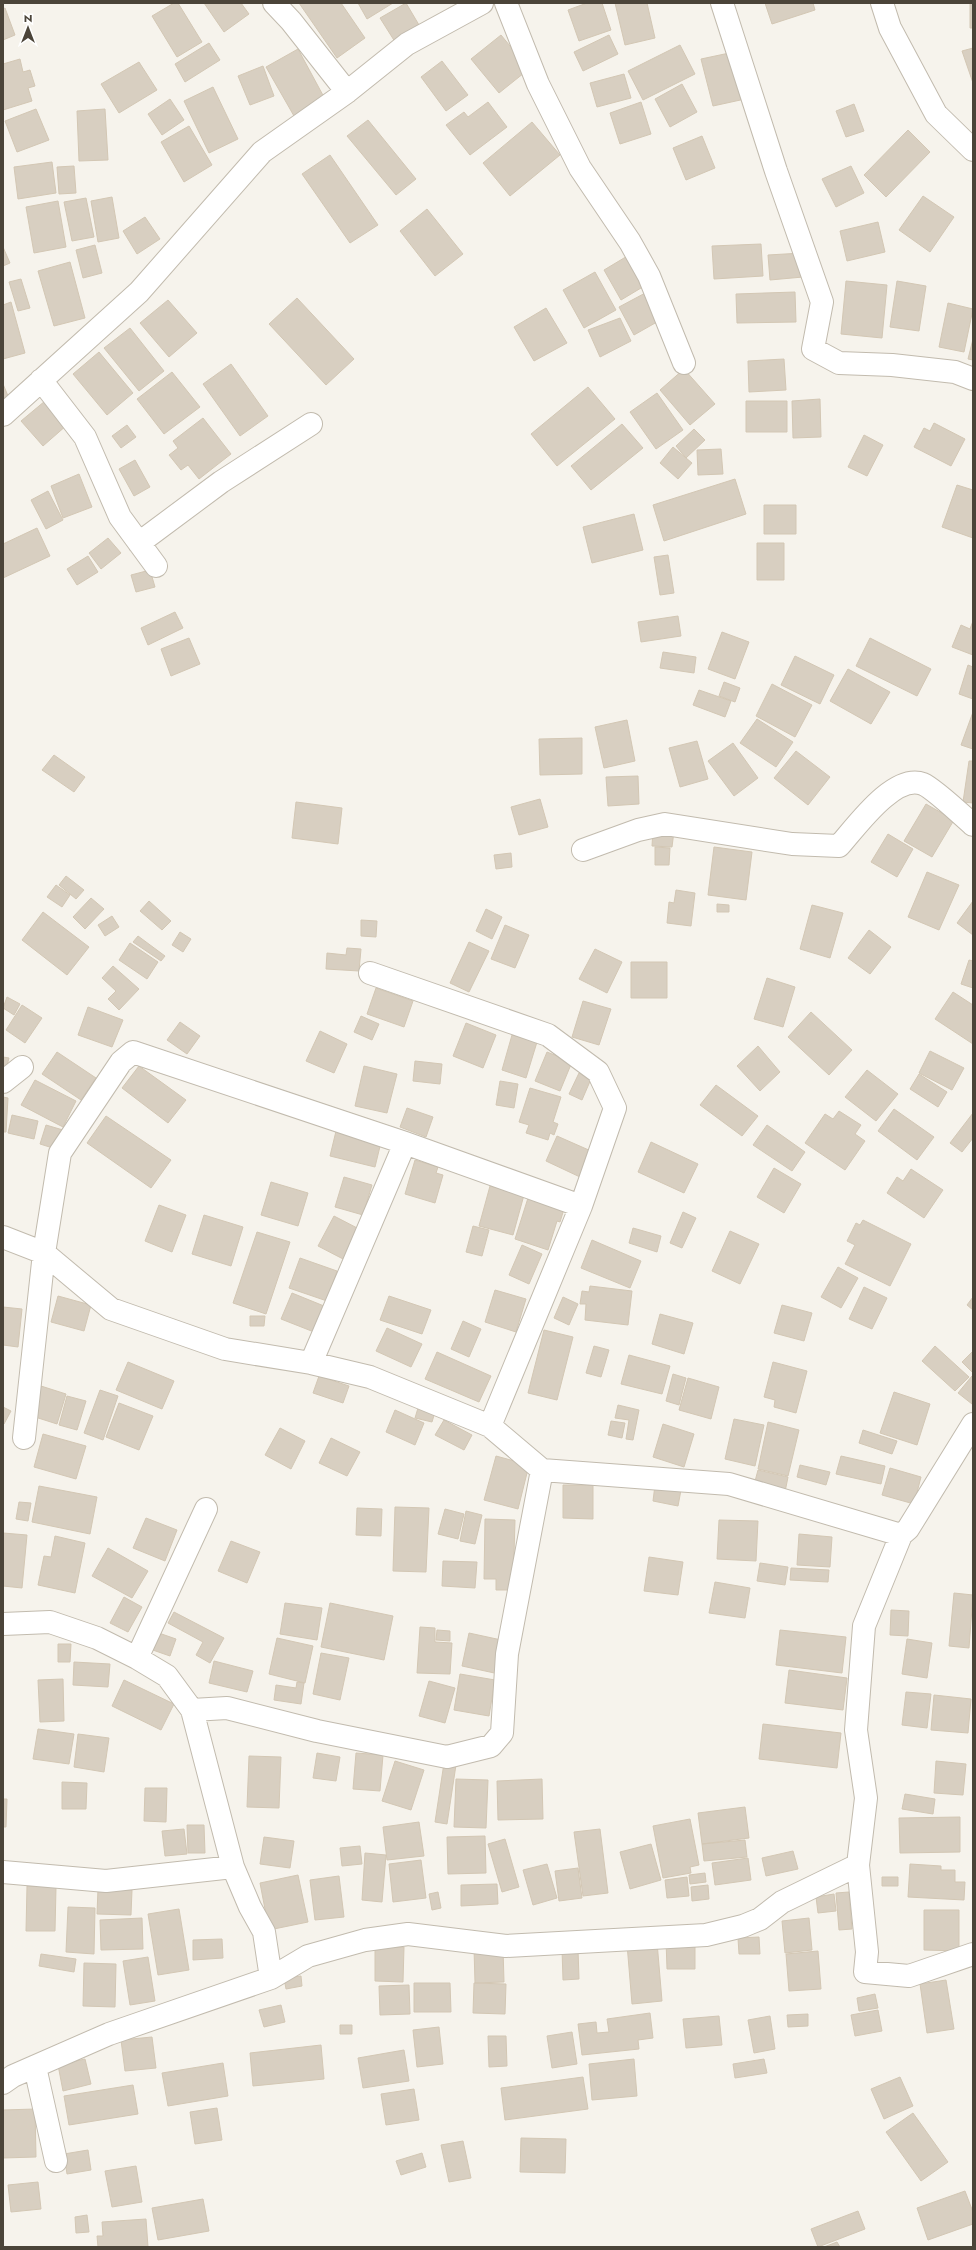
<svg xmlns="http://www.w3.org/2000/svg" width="976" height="2250" viewBox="0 0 976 2250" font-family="Jost,sans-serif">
  <rect width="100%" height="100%" fill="#f6f3ec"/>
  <!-- building -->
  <path fill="#d8cfc1" stroke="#d3c7b4" d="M174 3H178L202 42 177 57 152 16Z
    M204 3H241L249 14 224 32Z
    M299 3H341L365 38 337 58Z
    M358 3H393L367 19Z
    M406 3 422 30 397 45 380 18Z
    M587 3H602L611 30 579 41 568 10Z
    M615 3H647L655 38 625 45Z
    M765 3H813L815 10 772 24Z
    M970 3H973V28H970Z
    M5 8 15 35 3 40V9Z
    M501 35 529 69 499 93 471 59Z
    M609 35 618 54 583 71 574 52Z
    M209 43 220 60 185 82 175 64Z
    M680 45 695 74 643 100 628 71Z
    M973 48V83L962 51Z
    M298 49 325 99 294 116 266 67Z
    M734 52 745 99 713 106 701 59Z
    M20 59 23 72 30 70 35 86 28 88 32 101 3 110V64Z
    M442 61 468 95 446 111 421 77Z
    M139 62 157 90 119 113 101 84Z
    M263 66 274 96 250 105 238 76Z
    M624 74 631 98 597 107 590 83Z
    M682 84 697 112 670 127 655 99Z
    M213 87 238 139 209 153 184 101Z
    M170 99 184 120 162 135 148 114Z
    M488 102 507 127 470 155 446 125 464 112 468 117Z
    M641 102 651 134 620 144 610 113Z
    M854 104 864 131 846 137 836 111Z
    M36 109 49 140 17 152 5 121Z
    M105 109 108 160 79 161 77 111Z
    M368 120 416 179 396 195 347 136Z
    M532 122 560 155 510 196 483 163Z
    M189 126 212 165 184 182 161 142Z
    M908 130 930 152 886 197 864 175Z
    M702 136 715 168 686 180 673 148Z
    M330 155 378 225 350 243 302 174Z
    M52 162 56 193 18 199 14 167Z
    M74 166 76 193 59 194 57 167Z
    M851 166 864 193 836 207 822 179Z
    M923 196 954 217 930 252 899 230Z
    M112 197 119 238 98 242 91 201Z
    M86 198 94 237 72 241 64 202Z
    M58 201 66 247 34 253 26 207Z
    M427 209 463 254 435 276 400 231Z
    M145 217 160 239 137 254 123 231Z
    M878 222 885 252 847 261 840 231Z
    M761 244 763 276 714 279 712 246Z
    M95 245 102 273 83 278 76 250Z
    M3 247 10 263 3 266Z
    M802 253 803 277 770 280 768 255Z
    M629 255 646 285 621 300 604 270Z
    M70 262 85 318 54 326 38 271Z
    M595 272 616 310 584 328 563 290Z
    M21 279 30 308 18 311 9 282Z
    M846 281 887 285 882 338 841 334Z
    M897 281 926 286 919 331 890 327Z
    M649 291 664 318 634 335 619 307Z
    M795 292 796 322 737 323 736 294Z
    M297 298 354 359 326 385 269 324Z
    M168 300 197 333 169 357 140 323Z
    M11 302 25 353 3 359V305Z
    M948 303 973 309 964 352 939 347Z
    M546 308 567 343 534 361 514 327Z
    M620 318 631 341 600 357 588 330Z
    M130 328 164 371 139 391 104 348Z
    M973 339V360L968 359Z
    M99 352 133 393 107 415 73 374Z
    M784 359 786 390 749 392 748 361Z
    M231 364 268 416 240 436 203 384Z
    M684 369 715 404 690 425 660 390Z
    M172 372 200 407 164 434 137 399Z
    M3 384 11 403 3 407Z
    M588 387 615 419 557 466 531 434Z
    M657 393 683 430 656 449 630 412Z
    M820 399 821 437 793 438 792 401Z
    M45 401 67 425 43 446 21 421Z
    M746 401H787V432H746Z
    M203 418 231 454 199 479 188 465 181 470 169 455 178 448 173 441Z
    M934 423 965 439 951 466 914 447 924 428 930 431Z
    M622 424 643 448 591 490 571 466Z
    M127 425 136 437 121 448 112 436Z
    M694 429 705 440 686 458 676 446Z
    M864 435 883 445 867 476 848 467Z
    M673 447 692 463 678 479 660 463Z
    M721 449 723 474 698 475 697 450Z
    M135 460 150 487 134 496 119 469Z
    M79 474 92 507 63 518 51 486Z
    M735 479 746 514 664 541 653 505Z
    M957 485 973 490V538L942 527Z
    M48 491 63 520 46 529 31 500Z
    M764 505H796V534H764Z
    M634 514 643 550 592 563 583 527Z
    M37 528 50 556 3 578V544Z
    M108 538 121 553 101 569 89 553Z
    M757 543H784V580H757Z
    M668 555 674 593 660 595 654 557Z
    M88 556 98 572 77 585 67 569Z
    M150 570 155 587 136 592 131 575Z
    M175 612 183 628 148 645 141 628Z
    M678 616 681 636 641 642 638 622Z
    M973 621V655L952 647 961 625 970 629Z
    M722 632 749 642 735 679 708 669Z
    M189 638 200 664 171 676 161 649Z
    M870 638 931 669 917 696 856 666Z
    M663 652 696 657 694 673 660 668Z
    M795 656 834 675 820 704 781 685Z
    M968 665 973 667V699L959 694Z
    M848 669 890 692 871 724 830 701Z
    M724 682 740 688 735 702 719 696Z
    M772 684 812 705 795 737 756 716Z
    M699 690 731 701 725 717 693 705Z
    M973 712V749L961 745Z
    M757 719 793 742 776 767 740 743Z
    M627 720 635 761 604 768 595 727Z
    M582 738V774L540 775 539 739Z
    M697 741 708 779 680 787 669 748Z
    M733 743 758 778 734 796 708 761Z
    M796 751 830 777 808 805 774 778Z
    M54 755 85 777 74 792 42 770Z
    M969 761H973V803L963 802Z
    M638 776 639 804 608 806 606 777Z
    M540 799 548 827 519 835 511 807Z
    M296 802 342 808 338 844 292 838Z
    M926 804 954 820 932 857 904 841Z
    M653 830 674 831 672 847 652 846Z
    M888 834 913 849 897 877 871 862Z
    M655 847 670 848 669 865H655Z
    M714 847 752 852 746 900 708 895Z
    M511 853 512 867 496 869 494 855Z
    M927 872 959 885 939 930 908 917Z
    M66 876 84 890 76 899 59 885Z
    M56 885 70 895 62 907 47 897Z
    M676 890 695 893 691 926 667 923 669 902 674 903Z
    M91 898 104 909 85 929 73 917Z
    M149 901 171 921 162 930 140 911Z
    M973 901V935L957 923Z
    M717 904 729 905V912H717Z
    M812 905 843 913 830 958 800 949Z
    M486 909 502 917 492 939 476 931Z
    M43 912 89 947 67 975 22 940Z
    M112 916 119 927 105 936 98 925Z
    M361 920 377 921 376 937 361 936Z
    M505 925 529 935 515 968 491 959Z
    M869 930 891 947 870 974 848 958Z
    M180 932 191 939 183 952 172 945Z
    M138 936 165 956 161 961 133 942Z
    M469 942 489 951 469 992 450 983Z
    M130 943 158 962 147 979 119 960Z
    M347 948 361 949 359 971 326 969 327 953 346 955Z
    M595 949 622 962 607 993 579 979Z
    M969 960 973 961V988L961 984Z
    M631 962H667V998H631Z
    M113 966 139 989 119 1010 108 999 116 991 102 978Z
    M767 978 795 987 783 1027 754 1019Z
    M376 988 413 1001 404 1027 367 1014Z
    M953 992 973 1005V1044L935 1019Z
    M7 997 20 1004 14 1015 3 1008Z
    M583 1001 611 1009 599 1045 572 1037Z
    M22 1005 42 1018 25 1043 6 1030Z
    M88 1007 123 1020 112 1047 78 1035Z
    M811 1012 852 1050 829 1075 788 1037Z
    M361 1016 379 1024 372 1040 354 1032Z
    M180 1022 200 1036 187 1054 167 1040Z
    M466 1023 496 1035 483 1068 453 1056Z
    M320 1031 347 1044 334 1073 306 1061Z
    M512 1035 537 1042 526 1078 502 1070Z
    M758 1046 780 1072 760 1091 737 1066Z
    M930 1051 964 1068 952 1090 919 1073Z
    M57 1052 96 1078 81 1100 42 1074Z
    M547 1052 572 1062 560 1091 535 1081Z
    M3 1057 9 1058 4 1077H3Z
    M415 1061 442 1064 440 1084 413 1081Z
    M139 1066 186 1100 168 1123 122 1088Z
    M364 1066 397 1074 387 1113 355 1106Z
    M867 1070 898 1094 876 1121 845 1097Z
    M579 1073 591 1079 582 1100 569 1094Z
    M919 1074 947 1092 938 1107 910 1089Z
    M35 1080 76 1101 63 1127 21 1105Z
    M500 1081 518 1084 514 1108 496 1105Z
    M716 1085 758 1116 742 1136 700 1105Z
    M530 1088 561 1097 553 1122 558 1124 554 1135 550 1133 548 1140 526 1133 529 1125 519 1122Z
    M3 1097 8 1098 6 1132H3Z
    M407 1108 433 1117 426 1137 400 1127Z
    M894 1109 934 1137 917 1160 878 1131Z
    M839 1111 861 1125 855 1134 865 1141 845 1170 805 1143 825 1114 833 1119Z
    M973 1113V1138L962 1152 950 1143Z
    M12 1115 38 1121 34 1139 8 1133Z
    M106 1116 171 1160 151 1188 87 1143Z
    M46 1125 63 1130 56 1149 40 1144Z
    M767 1125 805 1152 792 1171 753 1145Z
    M337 1127 382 1138 375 1167 330 1156Z
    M557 1136 591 1151 580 1177 546 1161Z
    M651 1142 698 1164 684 1193 638 1172Z
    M415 1160 438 1167 436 1173 443 1175 435 1203 405 1194Z
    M774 1168 801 1184 784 1213 757 1197Z
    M911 1169 943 1190 924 1218 887 1193 897 1177 903 1181Z
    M344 1177 372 1185 363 1215 335 1207Z
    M271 1182 308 1193 298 1226 261 1215Z
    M490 1186 524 1195 513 1235 479 1226Z
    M528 1198 564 1209 560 1222 557 1221 548 1250 515 1239Z
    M159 1205 186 1215 172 1252 145 1241Z
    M683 1212 696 1218 682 1248 670 1243Z
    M204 1215 243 1227 231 1266 192 1254Z
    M334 1216 361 1230 345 1260 318 1246Z
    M863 1220 911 1244 890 1286 845 1264 855 1245 847 1241 856 1223 860 1225Z
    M473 1226 489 1230 482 1256 466 1252Z
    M633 1228 661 1236 657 1252 629 1243Z
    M730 1231 759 1244 740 1284 712 1271Z
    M257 1232 290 1242 266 1314 233 1303Z
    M592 1240 641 1261 630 1288 581 1268Z
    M522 1245 542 1254 529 1284 509 1275Z
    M300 1258 337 1271 327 1301 289 1288Z
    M838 1267 858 1278 841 1308 821 1297Z
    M590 1286 632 1291 628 1325 585 1320 586 1304H580L582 1291 589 1292Z
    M864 1287 887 1298 872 1329 849 1319Z
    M495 1290 526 1299 516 1332 485 1322Z
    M292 1293 324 1306 314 1332 281 1319Z
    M58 1296 91 1305 84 1331 51 1322Z
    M389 1296 431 1310 422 1334 380 1320Z
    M563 1297 578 1304 569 1325 554 1318Z
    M973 1297V1310L967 1305Z
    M782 1305 812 1313 804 1341 774 1333Z
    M3 1307 22 1309 18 1347 3 1345Z
    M660 1314 693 1323 684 1354 652 1344Z
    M250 1316H265L264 1326H250Z
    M463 1321 481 1329 469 1357 451 1349Z
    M387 1328 422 1344 411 1367 376 1351Z
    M544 1330 573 1337 557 1400 528 1393Z
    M594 1346 609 1350 601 1377 586 1373Z
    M935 1346 969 1377 955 1391 922 1361Z
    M973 1351V1373L962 1362Z
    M437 1352 491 1376 479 1402 425 1379Z
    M629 1355 670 1366 662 1394 621 1384Z
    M128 1362 174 1381 162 1409 116 1390Z
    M773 1362 807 1371 796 1413 774 1407 775 1400 764 1397Z
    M673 1374 686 1378 679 1405 666 1401Z
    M319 1376 349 1386 343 1403 313 1393Z
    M972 1376 973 1377 972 1404 958 1393Z
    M688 1378 719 1387 711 1419 679 1410Z
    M41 1386 66 1394 57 1424 32 1416Z
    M100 1390 118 1396 103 1440 84 1433Z
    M894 1392 930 1404 917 1445 880 1433Z
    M67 1396 86 1401 77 1430 59 1425Z
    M119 1403 153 1416 139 1450 106 1437Z
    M618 1405 639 1410 633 1440 626 1439 629 1420 615 1418Z
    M3 1407 11 1411 4 1424 3 1423Z
    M418 1408 435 1412 432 1422 415 1418Z
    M395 1410 424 1423 415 1445 386 1432Z
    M734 1419 764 1425 755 1466 725 1459Z
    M444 1420 472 1435 464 1450 435 1435Z
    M611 1421 625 1423 622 1438 608 1435Z
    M768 1422 799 1430 788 1476 758 1469Z
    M663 1424 694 1434 684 1467 653 1457Z
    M280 1428 305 1441 291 1469 265 1455Z
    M863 1430 897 1441 892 1454 859 1443Z
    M43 1434 86 1446 76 1479 34 1467Z
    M331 1438 360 1452 347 1476 319 1463Z
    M496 1456 529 1465 518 1509 484 1500Z
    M841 1456 885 1466 881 1484 836 1474Z
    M800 1465 830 1472 826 1485 797 1477Z
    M890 1468 921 1477 914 1504 882 1495Z
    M758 1470 788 1477 785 1492 754 1485Z
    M563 1485H593V1519L563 1518Z
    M655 1485 681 1490 678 1506 653 1501Z
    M39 1486 97 1497 90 1534 32 1522Z
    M19 1502 31 1503 28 1521 16 1519Z
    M395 1507 429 1508 426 1572 393 1571Z
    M357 1508 382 1509 381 1536 356 1535Z
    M445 1509 464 1514 458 1539 438 1534Z
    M466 1511 482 1515 475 1544 460 1541Z
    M146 1518 177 1530 165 1561 133 1548Z
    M485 1519 515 1520 513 1590H496V1579H484Z
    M719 1520 758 1521 756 1561 717 1559Z
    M3 1533 27 1535 22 1588 3 1586Z
    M799 1534 832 1537 830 1567 797 1565Z
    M55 1536 85 1543 75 1593 38 1585 44 1556 51 1557Z
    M231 1541 260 1552 247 1583 218 1571Z
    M108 1548 148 1571 132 1598 92 1576Z
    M649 1557 683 1562 678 1595 644 1591Z
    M443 1561 477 1562 475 1588 442 1586Z
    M760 1563 788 1567 785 1585 757 1581Z
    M791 1568 829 1570 828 1582 790 1580Z
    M715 1582 750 1588 745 1618 709 1613Z
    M954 1593 973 1595 969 1648 949 1646Z
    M124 1597 142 1607 128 1632 110 1623Z
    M285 1603 322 1608 317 1640 280 1634Z
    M330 1603 393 1616 384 1660 321 1647Z
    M891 1610 909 1611 908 1636 890 1635Z
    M174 1612 224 1638 210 1663 196 1655 203 1642 168 1623Z
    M420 1627 435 1628V1642L452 1643 450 1674 417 1673Z
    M437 1630 450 1631V1641L436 1640Z
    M780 1630 846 1637 842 1673 776 1665Z
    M153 1631 176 1639 170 1656 147 1648Z
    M469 1633 506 1641 499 1674 462 1666Z
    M277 1638 313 1646 305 1683 269 1674Z
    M907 1639 932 1643 927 1678 902 1674Z
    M58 1644H71L70 1662H58Z
    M321 1653 349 1658 340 1700 313 1694Z
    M214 1661 253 1671 247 1692 209 1683Z
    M74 1662 110 1664 108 1687 73 1685Z
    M789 1670 847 1678 843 1710 785 1703Z
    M460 1674 495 1680 489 1716 454 1710Z
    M63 1679 64 1721 40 1722 38 1680Z
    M124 1680 174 1704 161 1730 112 1706Z
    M429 1681 455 1688 445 1723 419 1716Z
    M297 1682 304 1683 301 1704 274 1700 276 1685 296 1688Z
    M906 1692 931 1694 927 1728 902 1725Z
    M934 1695 971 1699 968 1733 931 1730Z
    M763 1724 841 1733 837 1768 759 1759Z
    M38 1729 74 1734 69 1764 33 1759Z
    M78 1734 109 1738 104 1772 74 1767Z
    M317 1753 340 1757 336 1781 313 1778Z
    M356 1753 383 1755 380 1791 353 1789Z
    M249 1756 281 1757 279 1808 247 1807Z
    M395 1761 424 1770 411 1810 382 1801Z
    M936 1761 966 1764 963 1795 934 1793Z
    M444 1763 456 1765 447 1824 435 1822Z
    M456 1779 488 1780 486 1828 454 1827Z
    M542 1779 543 1819 498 1820 497 1781Z
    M62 1782 87 1783 86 1809H62Z
    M145 1788H167L166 1822 144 1821Z
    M905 1794 935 1799 933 1814 902 1809Z
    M3 1799H7L6 1827H3Z
    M745 1807 749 1838 702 1844 698 1813Z
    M960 1817V1852L900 1853 899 1818Z
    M690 1819 699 1865 690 1867 691 1873 663 1878 653 1826Z
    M419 1822 424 1856 387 1860 383 1827Z
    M187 1825H204L205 1853H188Z
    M184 1829 187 1854 165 1856 162 1831Z
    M600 1829 608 1893 583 1896 574 1832Z
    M485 1836 486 1873 448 1874 447 1837Z
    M264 1837 294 1841 290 1868 260 1864Z
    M505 1839 519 1887 502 1892 488 1844Z
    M745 1840 747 1857 704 1861 702 1844Z
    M651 1844 661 1880 630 1889 620 1852Z
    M360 1846 362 1864 342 1866 340 1848Z
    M793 1851 798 1869 766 1876 762 1858Z
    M365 1853 386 1855 382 1902 362 1900Z
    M748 1858 751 1880 715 1885 712 1863Z
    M421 1860 426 1898 393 1902 389 1864Z
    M547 1864 557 1898 533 1905 523 1870Z
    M910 1864 941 1866V1870H955V1882H965L964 1900 908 1897Z
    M578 1868 582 1898 559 1901 555 1871Z
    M705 1873 706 1882 690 1884 689 1875Z
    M298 1875 308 1922 269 1930 260 1883Z
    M339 1876 344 1917 315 1920 310 1880Z
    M687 1877 689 1896 667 1898 665 1880Z
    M882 1877H898V1886H882Z
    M497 1884 498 1904 461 1906V1885Z
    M708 1885 709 1899 692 1901 691 1887Z
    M27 1886 56 1887 55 1931H26Z
    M98 1889 132 1890 131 1915 97 1914Z
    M438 1892 441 1908 432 1910 429 1894Z
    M849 1892 852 1929 839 1930 836 1893Z
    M834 1894 836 1911 818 1913 816 1897Z
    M68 1907 95 1908 94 1954 66 1952Z
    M179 1909 189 1970 158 1975 148 1914Z
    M924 1910H959V1951L924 1950Z
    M142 1918 143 1949 101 1950 100 1920Z
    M809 1918 812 1950 785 1953 782 1921Z
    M759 1937 760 1954H739L738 1938Z
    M222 1939 223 1958 193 1960V1940Z
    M666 1940H695V1969H667Z
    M657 1942 662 2001 632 2004 627 1944Z
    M375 1947H404L403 1982 375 1981Z
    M474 1948H503L504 1982 475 1983Z
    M562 1949H578L579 1979 563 1980Z
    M818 1951 821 1989 789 1991 786 1954Z
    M41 1954 76 1959 74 1972 39 1966Z
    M148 1957 155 2001 130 2005 123 1961Z
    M84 1963 116 1964 115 2007 83 2006Z
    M301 1976 302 1986 286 1989 284 1978Z
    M946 1980 954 2029 927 2033 920 1984Z
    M414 1983H450L451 2012H414Z
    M474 1983 506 1984 505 2014 473 2013Z
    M409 1985 410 2014 380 2015 379 1986Z
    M875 1994 878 2008 859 2011 857 1998Z
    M281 2005 285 2022 264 2027 259 2010Z
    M878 2010 882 2031 855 2036 851 2015Z
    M650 2013 653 2038 638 2040 639 2049 582 2055 578 2024 596 2022 597 2033 609 2032 607 2019Z
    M808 2014V2026L788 2027 787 2015Z
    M719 2016 722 2045 686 2048 683 2019Z
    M770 2016 775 2049 754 2053 748 2020Z
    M340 2025H352V2034H340Z
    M439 2027 443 2064 417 2067 413 2030Z
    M572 2032 577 2064 552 2068 547 2036Z
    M488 2036H506L507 2066 489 2067Z
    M152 2037 156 2068 125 2071 121 2040Z
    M321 2045 324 2079 253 2086 250 2053Z
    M404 2050 409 2081 363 2088 358 2058Z
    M85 2059 91 2084 63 2091 58 2065Z
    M634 2059 637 2096 592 2100 589 2064Z
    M764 2059 767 2073 735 2078 733 2064Z
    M223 2063 228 2096 168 2106 162 2073Z
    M583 2077 588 2109 505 2120 501 2088Z
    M900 2077 913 2106 884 2119 871 2089Z
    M133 2085 138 2114 69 2125 64 2096Z
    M414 2089 419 2120 386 2125 381 2094Z
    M217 2108 222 2140 195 2144 190 2112Z
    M35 2109 36 2157 3 2158V2110Z
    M913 2113 948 2162 921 2181 886 2132Z
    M521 2138 566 2139 565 2173 520 2172Z
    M463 2141 471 2178 449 2182 441 2145Z
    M88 2150 91 2170 67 2174 64 2154Z
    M422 2153 426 2167 401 2175 396 2161Z
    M136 2166 142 2202 112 2207 105 2171Z
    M38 2182 41 2209 11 2212 8 2185Z
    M965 2191 973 2212V2224L928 2240 917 2208Z
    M203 2199 209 2231 158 2240 152 2208Z
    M858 2211 865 2229 818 2247 811 2229Z
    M87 2215 89 2232 76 2233 75 2217Z
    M146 2219 148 2247H98L97 2236H103L102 2222Z
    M837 2242 840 2247H824Z"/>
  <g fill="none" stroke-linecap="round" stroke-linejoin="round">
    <defs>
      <path id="minor" d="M274 3 291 21 347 92
        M506 3 538 84 580 168 630 242 649 276 684 363
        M722 3 776 171 822 302 813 349 839 363 892 365 955 372 973 379
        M882 3 890 28 936 114 973 150
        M41 380 85 437 120 517 156 566
        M3 415 139 292 262 152 347 92 407 44 482 3
        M139 543 221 482 311 424
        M583 850 638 830 665 824 792 844 839 846C856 827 894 773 923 784 933 788 963 816 973 825
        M370 973 548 1035 598 1072 615 1108 581 1206 490 1426
        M3 1082 22 1067
        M3 1237 44 1253 111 1309 225 1349 311 1363 370 1377 490 1426 542 1470 729 1484 901 1535
        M311 1363 405 1143
        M973 1424 908 1529 901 1535 864 1626 856 1730 866 1798 858 1865 867 1952 865 1972 909 1976 973 1954
        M24 1438 44 1253 60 1153 121 1062 133 1052 405 1143 581 1206
        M3 1624 50 1622 97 1638 137 1658 167 1676 192 1710 233 1867 250 1907 264 1932 271 1978
        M137 1658 206 1509
        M192 1710 227 1708 317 1731 447 1757 491 1746 502 1733 507 1654 542 1470
        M3 1872 106 1881 233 1867
        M35 2067 56 2161
        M3 2083 13 2076 109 2034 271 1978 308 1956 365 1940 408 1934 506 1946 706 1935 743 1926 760 1919 782 1902 858 1865"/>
    </defs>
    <!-- minor casing -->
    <use href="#minor" stroke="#c2bbae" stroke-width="24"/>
    <!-- minor -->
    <use href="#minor" stroke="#fff" stroke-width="22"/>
  </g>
  <!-- border -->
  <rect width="976" height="2250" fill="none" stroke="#4b4439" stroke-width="8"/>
  <!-- north arrow -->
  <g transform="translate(28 28)" stroke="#ffffff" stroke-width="3" paint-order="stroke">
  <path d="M0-3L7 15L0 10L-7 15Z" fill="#4b4439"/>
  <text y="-6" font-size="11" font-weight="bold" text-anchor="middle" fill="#4b4439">N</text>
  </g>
</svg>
